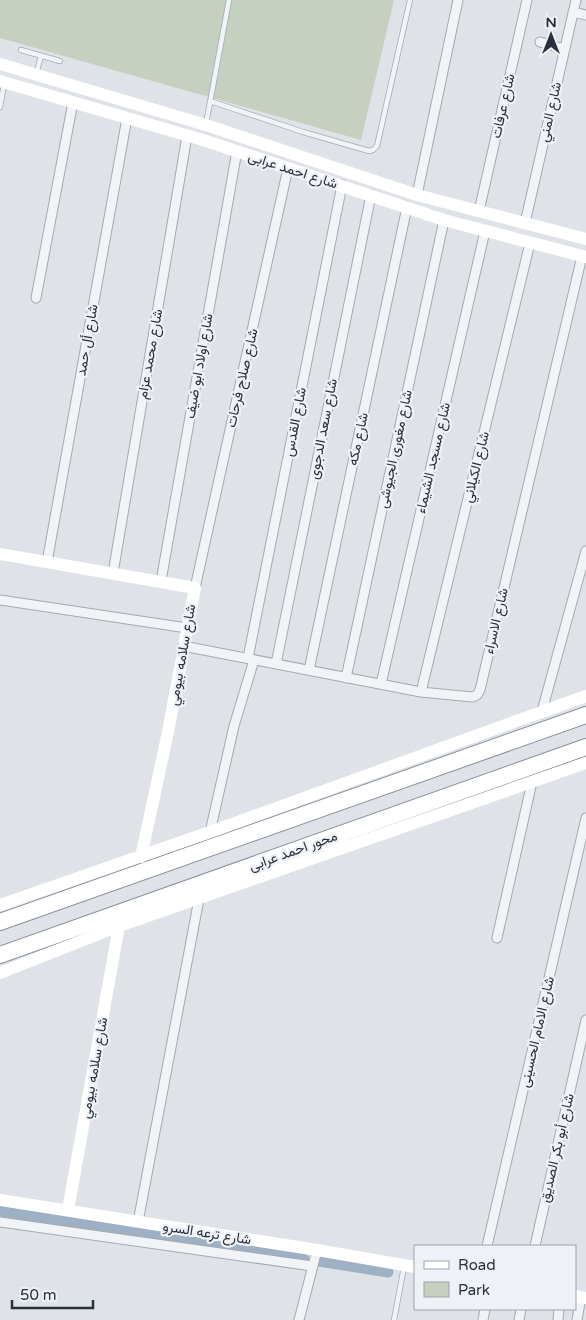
<svg xmlns="http://www.w3.org/2000/svg" width="586" height="1320" viewBox="0 0 586 1320" font-family="'Varela Round',Vazirmatn,sans-serif">
  <rect width="100%" height="100%" fill="#dfe2e7"/>
  <!-- green -->
  <path fill="#c5d0c1" d="M0 0H394L361 140 0 38Z"/>
  <g fill="none" stroke-linecap="round" stroke-linejoin="round">
    <!-- canal -->
    <path stroke="#9db0c4" stroke-width="11" d="M0 1211 304 1259
      M319 1261 388 1272"/>
    <defs>
      <path id="lane" d="M21 50 60 61
        M36 74 41 56
        M210 101 303 132 369 151 373 150 377 146 410 0
        M0 107 4 84
        M206 124 229 0
        M394 1320 404 1267"/>
      <path id="street" d="M573 12 586 15
        M540 42 564 49
        M417 195 458 0
        M479 211 527 0
        M525 223 576 0
        M36 298 73 102
        M47 562 127 118
        M113 573 187 136
        M161 581 237 151
        M195 588 288 168
        M0 600 187 628
        M183 646 421 692 472 697 477 695 480 690 582 256
        M248 658 342 185
        M276 664 371 195
        M309 670 407 207
        M346 678 444 220
        M381 684 485 231
        M421 692 530 243
        M542 711 586 551
        M210 832 234 726 254 660
        M497 938 532 782
        M0 1222 312 1266
        M138 1222 199 899
        M487 1246 586 818
        M535 1246 586 1020
        M299 1320 317 1250
        M483 1320 485 1309
        M519 1320 521 1309
        M558 1320 559 1309
        M577 1320 581 1297"/>
      <path id="highway" d="M0 922 586 715
        M0 955 586 747"/>
    </defs>
    <!-- lane casing -->
    <use href="#lane" stroke="#a5a9b1" stroke-width="6"/>
    <!-- street casing -->
    <use href="#street" stroke="#a5a9b1" stroke-width="11"/>
    <!-- highway casing -->
    <use href="#highway" stroke="#88909c" stroke-width="18"/>
    <!-- lane -->
    <use href="#lane" stroke="#f1f3f6" stroke-width="4.5"/>
    <!-- street -->
    <use href="#street" stroke="#f1f3f6" stroke-width="9"/>
    <!-- secondary -->
    <path stroke="#fff" stroke-width="12" d="M0 64 206 125 417 195 586 239
      M0 81 203 140 444 220 586 257
      M0 554 195 588 168 732 141 857
      M0 905 210 832 586 696
      M0 973 119 926 586 763
      M0 1200 317 1250 415 1267
      M68 1210 119 926
      M575 1296 586 1298"/>
    <!-- highway -->
    <use href="#highway" stroke="#fff" stroke-width="16"/>
  </g>
  <g text-anchor="middle" dominant-baseline="central" stroke-width="4.5" stroke-linejoin="round" paint-order="stroke">
    <!-- street labels -->
    <g font-size="14" fill="#29303d" stroke="#eef1f5">
      <text transform="translate(503 106) rotate(-77)">شارع عرفات</text>
      <text transform="translate(550 112) rotate(-77)">شارع المني</text>
      <text transform="translate(293 170) rotate(18)">شارع احمد عرابى</text>
      <text transform="translate(87 340) rotate(-80)">شارع أل حمد</text>
      <text transform="translate(150 354) rotate(-80)">شارع محمد عزام</text>
      <text transform="translate(199 366) rotate(-80)">شارع اولاد ابو ضيف</text>
      <text transform="translate(242 378) rotate(-77)">شارع صلاح فرحات</text>
      <text transform="translate(295 422) rotate(-79)">شارع القدس</text>
      <text transform="translate(323 429) rotate(-79)">شارع سعد الدجوى</text>
      <text transform="translate(358 439) rotate(-78)">شارع مكه</text>
      <text transform="translate(395 449) rotate(-78)">شارع مغورى الجيوشى</text>
      <text transform="translate(433 458) rotate(-77)">شارع مسجد الشيماء</text>
      <text transform="translate(476 467) rotate(-76)">شارع الكيلاني</text>
      <text transform="translate(496 621) rotate(-77)">شارع الاسراء</text>
      <text transform="translate(182 655) rotate(-80)">شارع سلامه بيومي</text>
      <text transform="translate(293 851) rotate(-20)">محور احمد عرابى</text>
      <text transform="translate(537 1032) rotate(-77)">شارع الامام الحسينى</text>
      <text transform="translate(94 1068) rotate(-80)">شارع سلامه بيومي</text>
      <text transform="translate(557 1148) rotate(-77)">شارع أبو بكر الصديق</text>
      <text transform="translate(207 1233) rotate(9)">شارع ترعه السرو</text>
    </g>
  </g>
  <!-- legend -->
  <rect x="414" y="1245" width="162" height="65" fill="#eef1f5" stroke="#9fa4ab"/>
  <rect x="424" y="1261" width="25" height="8" fill="#ffffff" stroke="#9fa4ab"/>
  <text x="458" y="1270" font-size="15" fill="#29303d">Road</text>
  <rect x="424" y="1282" width="25" height="15" fill="#c5d0c1" stroke="#9fa4ab"/>
  <text x="458" y="1295" font-size="15" fill="#29303d">Park</text>
  <!-- north arrow -->
  <g transform="translate(551 35)" stroke="#eef1f5" stroke-width="4" paint-order="stroke">
  <path d="M0-4L9 19L0 12L-9 19Z" fill="#29303d"/>
  <text y="-8" font-size="14" font-weight="bold" text-anchor="middle" fill="#29303d">N</text>
  </g>
  <!-- scale -->
  <path d="M12 1300v8h81v-8" fill="none" stroke="#29303d" stroke-width="2.5"/>
  <text x="20" y="1300" font-size="15" fill="#29303d" stroke="#eef1f5" stroke-width="4" paint-order="stroke">50 m</text>
</svg>
